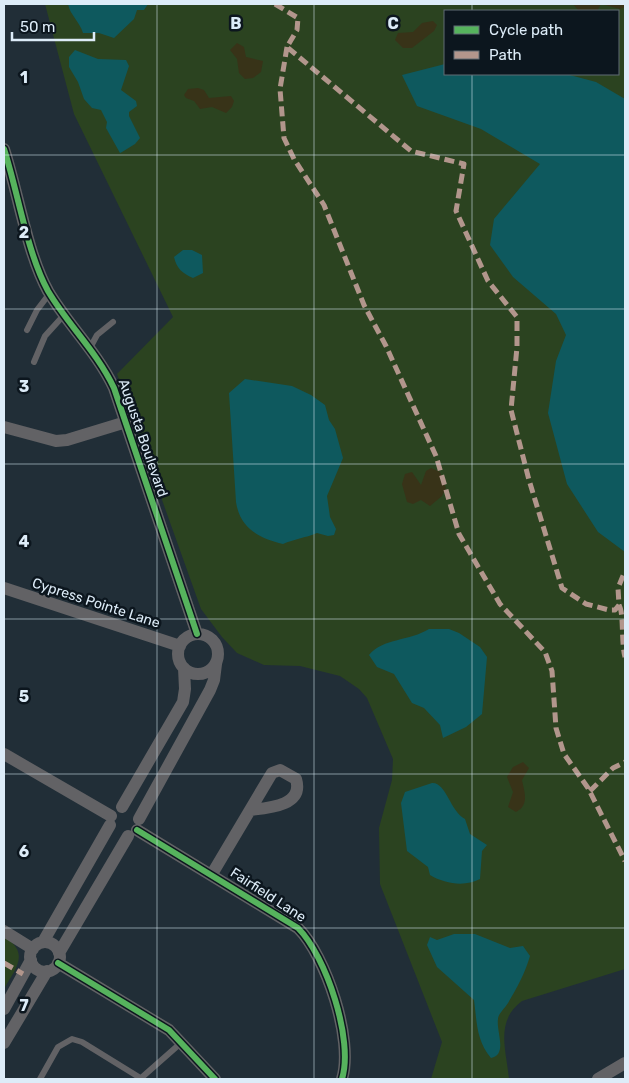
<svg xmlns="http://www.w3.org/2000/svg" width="629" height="1083" viewBox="0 0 629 1083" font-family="Rubik,sans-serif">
  <rect width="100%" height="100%" fill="#212e37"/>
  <!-- green -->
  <path fill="#2b4320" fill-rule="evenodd" d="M45 4H625V969L522 1001C495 1021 506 1049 509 1079H431L442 1042 380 884 379 828 392 780 393 759 367 698 359 689 340 676 300 666 264 665 237 653 222 637 201 609 117 374 173 317 74 114ZM445 11H618V74H445Z
    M4 937C31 953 15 969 4 989Z"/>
  <!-- sand -->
  <path fill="#383318" d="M573 4H625V7L620 9 601 4 597 11H579Z
    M433 21 437 25 434 31 412 48H403L395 40 398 33 413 32 422 23Z
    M237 43 244 47 246 57 263 61 261 72 253 78 245 79 239 73 237 59 230 50Z
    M198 88 204 90 209 98 231 96 234 101 232 107 226 113 212 107 200 109 194 101 186 98 184 95 188 89Z
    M431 468 440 472 446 488 442 496 430 506 421 500 413 504 407 502 402 484 405 474 412 472 421 485 426 471Z
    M523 762 529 768 522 780C524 791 530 805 516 812L508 807 513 792 507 777 513 767Z"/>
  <!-- water -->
  <path fill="#0e595e" d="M68 4H148L144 10H137L134 19 114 38 99 33H83C80 22 70 15 68 4Z
    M75 50 98 59 126 60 129 66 121 90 136 101 137 106 129 112V116L140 138 135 144 122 152 120 153 106 128 107 122 101 110 92 108 84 99 78 82 69 67V57Z
    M445 64V74H566L596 82 625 99V552L598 532 567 484 548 413 556 361 566 335 556 314 513 277 490 245 494 219 540 164 481 129 417 106 402 75Z
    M183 250H192L202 255 203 273 193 278C182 273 177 269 174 257Z
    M245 379 292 386 311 395 325 405 329 420 335 429 343 458 327 496 330 517 336 529 334 535 328 536 317 533C305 538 294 539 283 544 258 538 240 528 236 502L229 393Z
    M429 629H449L459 633 480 647 487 657 482 714 466 727 443 738 440 725 424 708 412 703 394 674 377 667 369 655C383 638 410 641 429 629Z
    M432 783C446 782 450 811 465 819L470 834 487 845 482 851 480 879C465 887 445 884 430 875L428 867 407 851 401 803 405 792Z
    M454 934H475L510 948 523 946 530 956C525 973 517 988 508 1003 505 1008 498 1014 498 1019 496 1031 508 1055 491 1058 476 1040 477 1022 474 1000L437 967 427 945 430 937 437 940Z"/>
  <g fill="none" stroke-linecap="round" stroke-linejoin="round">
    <!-- service -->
    <path stroke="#626265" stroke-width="6" d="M27 330 37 310 50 293
      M90 348 97 335 113 322
      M34 362 45 336 64 315
      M40 1079 58 1047 72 1039 82 1042 142 1079
      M140 1079 182 1042"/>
    <!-- minor -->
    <path stroke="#626265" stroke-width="12" d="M4 149C18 192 27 253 48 291 68 325 97 352 114 388L197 634
      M4 427 56 441 67 440 126 422
      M4 588 180 646
      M178 654a20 20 0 1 1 40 0a20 20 0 1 1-40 0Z
      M4 754 111 816
      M122 807 183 702 185 689 184 668
      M139 819 210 690 214 680 216 664
      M137 830 298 928C326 956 354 1040 342 1079
      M212 874 272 773 280 770 296 779C304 806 268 808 250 810
      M4 931 33 949
      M43 942 110 825
      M30 957a15 15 0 1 1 30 0a15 15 0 1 1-30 0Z
      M59 953 128 836
      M58 963 169 1030 215 1079
      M4 1009 31 960
      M4 1043 47 971
      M598 1079 625 1063"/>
    <!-- quiet -->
    <path stroke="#b2968c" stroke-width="5" stroke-dasharray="10 5" stroke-linecap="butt" d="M275 4 298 18 297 30 287 47 411 151 464 164 456 211 488 281 517 317V347L511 410 529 480 562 588 586 604 609 610H615L619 605 618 588 625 571
      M287 47 280 89 284 138 294 159 324 205 364 305 386 346 436 456 459 534 500 604 545 652 552 671 556 728 564 754 588 788 625 861
      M619 605C624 613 621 642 625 657
      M590 791 613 768 625 762
      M4 963 23 974"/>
    <defs>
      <path id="cycleway" d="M4 149C18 192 27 253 48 291 68 325 97 352 114 388L197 634
        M137 830 298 928C326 956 354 1040 342 1079
        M58 963 169 1030 215 1079"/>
    </defs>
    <!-- cycleway casing -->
    <use href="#cycleway" stroke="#0c161e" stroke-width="9"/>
    <!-- cycleway -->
    <use href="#cycleway" stroke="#56b35d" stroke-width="6"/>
  </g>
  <!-- grid -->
  <path fill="none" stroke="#ddecf8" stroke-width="1" stroke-opacity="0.55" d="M157 4V1079M314 4V1079M472 4V11M472 74V1079M4 155H625M4 309H625M4 464H625M4 619H625M4 774H625M4 928H625"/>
  <g text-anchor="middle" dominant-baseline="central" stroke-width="5" stroke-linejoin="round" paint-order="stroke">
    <!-- street labels -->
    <g font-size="14" fill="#ddecf8" stroke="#0c161e">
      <text transform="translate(143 438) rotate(71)">Augusta Boulevard</text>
      <text transform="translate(96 603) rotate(18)">Cypress Pointe Lane</text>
      <text transform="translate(268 895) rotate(33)">Fairfield Lane</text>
    </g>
  </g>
  <g font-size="16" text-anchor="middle" font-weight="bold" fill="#ddecf8" stroke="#0c161e" stroke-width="5" stroke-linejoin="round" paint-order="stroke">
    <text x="236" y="29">B</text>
    <text x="393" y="29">C</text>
    <text x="24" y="83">1</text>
    <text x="24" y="238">2</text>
    <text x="24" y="392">3</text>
    <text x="24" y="547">4</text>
    <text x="24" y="702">5</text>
    <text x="24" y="857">6</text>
    <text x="24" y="1011">7</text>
  </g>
  <!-- border -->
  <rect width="629" height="1083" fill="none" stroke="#ddecf8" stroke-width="10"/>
  <!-- legend -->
  <rect x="444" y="10" width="175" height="65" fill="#0c161e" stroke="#606c75"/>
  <rect x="454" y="26" width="25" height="8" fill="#56b35d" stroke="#606c75"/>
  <text x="489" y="35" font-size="15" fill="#ddecf8">Cycle path</text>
  <rect x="454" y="51" width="25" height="8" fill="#b2968c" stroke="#606c75"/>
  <text x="489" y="60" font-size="15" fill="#ddecf8">Path</text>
  <!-- scale -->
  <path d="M12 32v8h82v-8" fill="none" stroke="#ddecf8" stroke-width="2.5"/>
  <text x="20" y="32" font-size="15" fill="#ddecf8" stroke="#0c161e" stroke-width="4" paint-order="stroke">50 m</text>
</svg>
